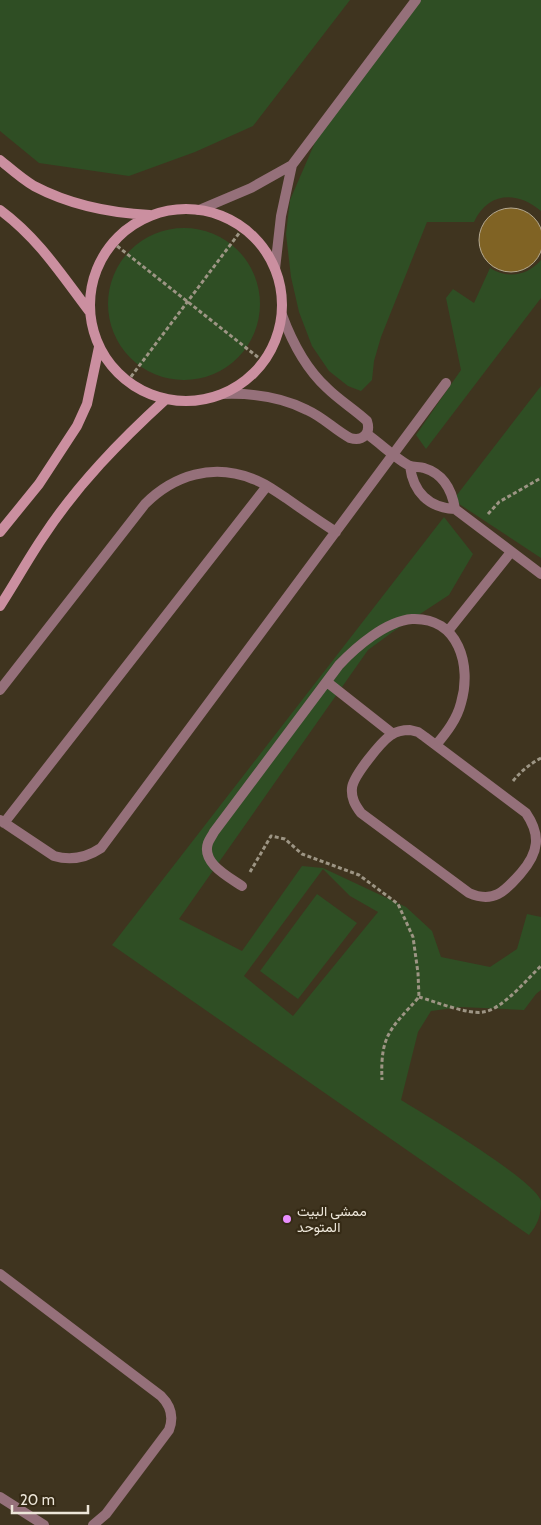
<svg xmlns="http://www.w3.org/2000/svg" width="541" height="1525" viewBox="0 0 541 1525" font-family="Cabin,Vazirmatn,sans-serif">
  <rect width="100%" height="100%" fill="#3f341f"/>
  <!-- green -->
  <path fill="#2f4e24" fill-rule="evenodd" d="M0 0H350L253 126 195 152 129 176 39 163 0 131Z
    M420 0H541V211C518 191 488 191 474 222H427L381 337 374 361 372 380 361 391 348 386 329 371 312 346 299 312 291 277 286 234 290 200 316 140Z
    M108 304a76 76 0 1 1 152 0a76 76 0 1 1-152 0Z
    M541 260V298L426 449 416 435 461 370 446 298 453 289 474 303 490 268C508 279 527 276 541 260Z
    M541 386V558L453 500Z
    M444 517 473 554 449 595 394 631 368 650 179 919 242 951 302 866 323 868 406 907 432 931 441 957 490 967 517 949 527 914 541 917V990L536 994 524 1010 461 1007 431 1011 418 1032 401 1100C424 1114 535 1180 541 1201 541 1216 538 1224 529 1235L112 945ZM323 869 350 896 378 912 293 1016 244 976Z
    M317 894 357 923 298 999 260 971Z"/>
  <!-- building -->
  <path fill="#806324" stroke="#b5a990" d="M479 240a32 32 0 1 1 64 0a32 32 0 1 1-64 0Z"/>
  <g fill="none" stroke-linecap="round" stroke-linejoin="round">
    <!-- path -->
    <path stroke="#9d9584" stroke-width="3" stroke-dasharray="4 2.5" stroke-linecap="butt" d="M112 242 264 362
      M127 382 243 228
      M488 514 499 502 541 478
      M513 781C521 771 530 764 541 758
      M250 872 271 836 285 839 302 854 359 875 398 904 413 937 418 973 419 997C391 1029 380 1034 382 1080
      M419 997C434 1001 468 1015 483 1012 502 1010 527 979 541 966"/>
    <!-- lane -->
    <path stroke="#95707a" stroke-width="10" d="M199 210 251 188 292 165 416 0
      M275 269 281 216 292 165
      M223 394C252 393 280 396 307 410 323 417 335 430 350 438 363 442 371 433 367 421 354 409 339 400 327 388 305 368 292 342 282 315
      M367 434C381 444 394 457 408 465 413 468 419 466 424 468 444 474 452 490 455 509
      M410 466C413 492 429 508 455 509L541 574
      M448 631 511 552
      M327 682 393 734
      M0 690 145 504C174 475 213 463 253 479 265 483 275 491 286 498 303 510 319 521 336 532
      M410 730 418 732 425 737 526 813C541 835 539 852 521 873 505 891 494 904 469 893L361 813C355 805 351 798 352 788 353 776 381 742 391 735 397 731 403 730 410 730Z
      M0 820 54 856C71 861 86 858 101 848L446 383
      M4 823 267 486
      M242 886C229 877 201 863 208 843 209 840 212 836 214 832L339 665C356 647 386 621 412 619 459 617 472 666 461 703 457 719 447 732 436 745
      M0 1274 161 1396C171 1406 174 1417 169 1430L106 1514 93 1525
      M0 1497 44 1525"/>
    <!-- secondary -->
    <path stroke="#cb8fa0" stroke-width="10" d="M0 160C11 169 22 179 34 186 70 205 110 213 150 215
      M90 305a96 96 0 1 1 192 0a96 96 0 1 1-192 0Z
      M0 210C38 238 61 274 89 311
      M0 532 39 484 77 426 87 404 99 347
      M0 606C15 583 28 559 43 537 77 485 120 441 166 399"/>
  </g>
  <!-- markers -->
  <circle fill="#e98efe" stroke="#352a15" stroke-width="2" cx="287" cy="1219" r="5"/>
  <g text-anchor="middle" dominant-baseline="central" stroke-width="4.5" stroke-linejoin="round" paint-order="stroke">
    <!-- poi labels -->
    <g font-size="14" fill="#ede6d9" stroke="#352a15" text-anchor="start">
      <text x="297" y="1211">ممشى البيت<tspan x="297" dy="16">المتوحد</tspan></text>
    </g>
  </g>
  <!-- scale -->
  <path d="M12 1505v8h76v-8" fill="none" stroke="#ede6d9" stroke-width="2.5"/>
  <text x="20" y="1505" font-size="15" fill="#ede6d9" stroke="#352a15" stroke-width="4" paint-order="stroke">20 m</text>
</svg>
